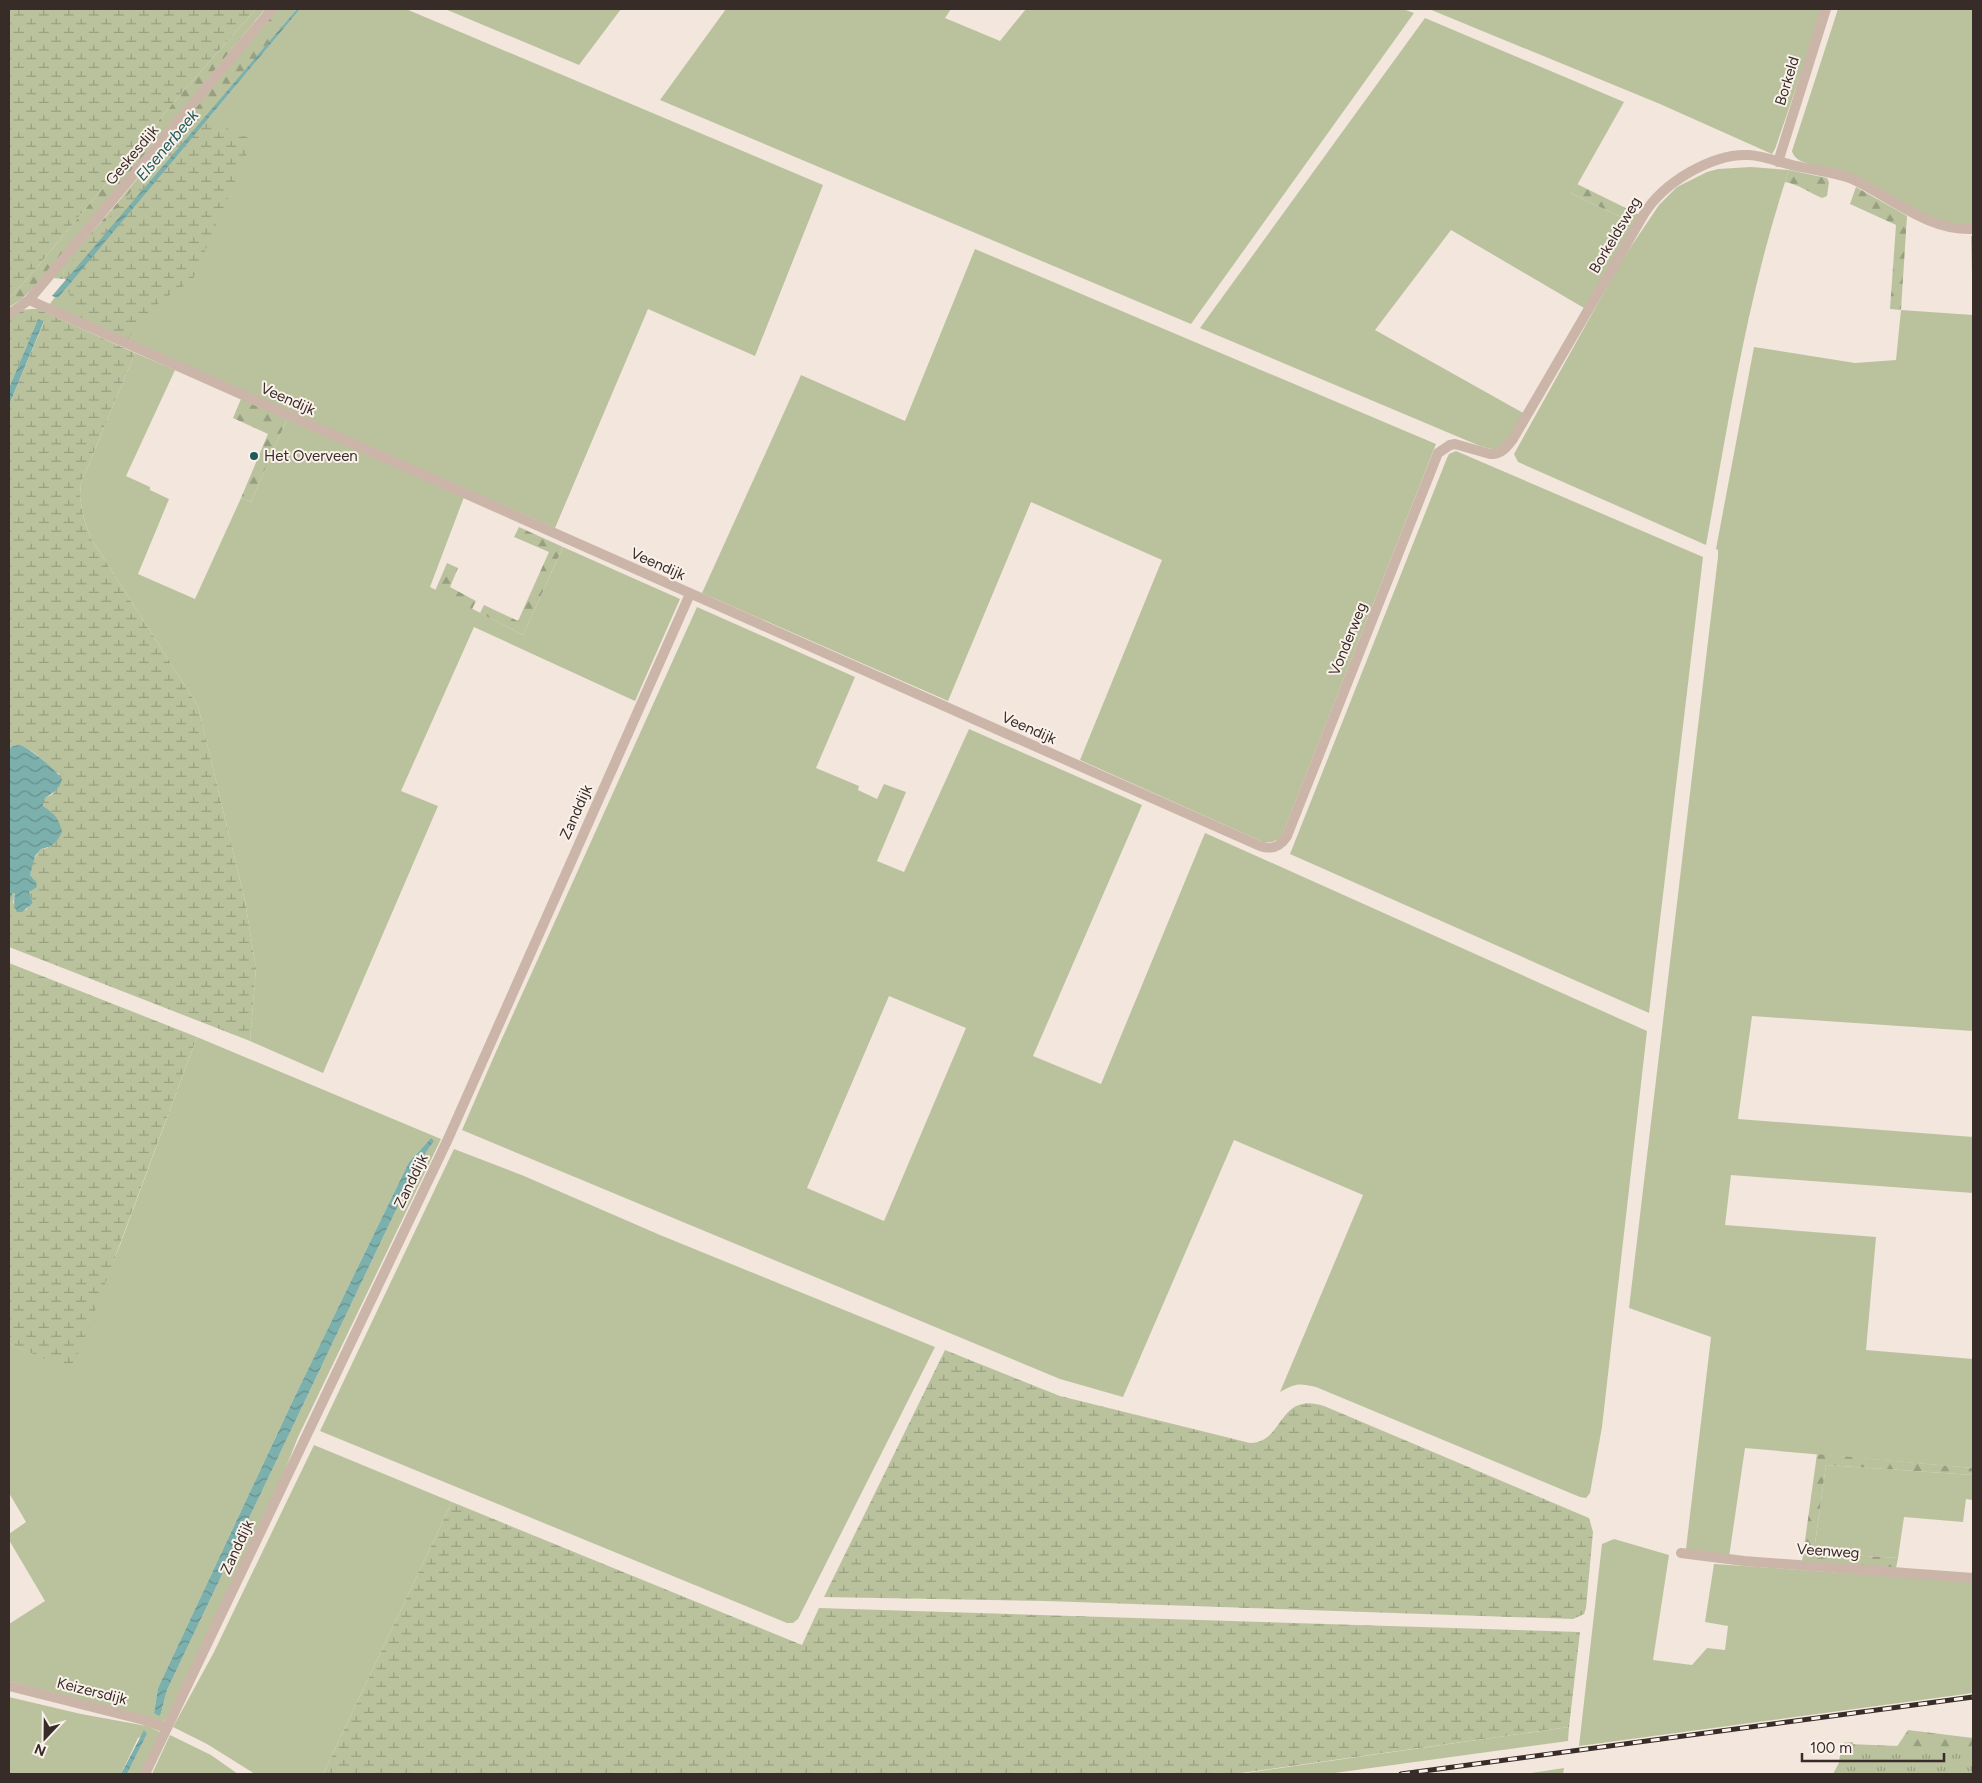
<svg xmlns="http://www.w3.org/2000/svg" width="1982" height="1783" viewBox="0 0 1982 1783" font-family="Figtree,sans-serif">
  <defs>
    <pattern id="forest-firs" width="22" height="20" patternUnits="userSpaceOnUse" patternTransform="scale(1.25)"><rect width="22" height="20" fill="#bac29d"/><path d="M5 1l3.5 6h-7zM16 11l3.5 6h-7z" fill="#989e80"/></pattern>
    <pattern id="wetland-marsh" width="20" height="14" patternUnits="userSpaceOnUse" patternTransform="scale(1.25)"><rect width="20" height="14" fill="#bac29d"/><path d="M1 5h8M5 5V1M11 12h8M15 12V8" fill="none" stroke="#989e80"/></pattern>
    <pattern id="park-tufts" width="24" height="20" patternUnits="userSpaceOnUse" patternTransform="scale(1.25)"><rect width="24" height="20" fill="#bac29d"/><path d="M3 7l-1-3M5 7V3M7 7l1-3M15 17l-1-3M17 17v-4M19 17l1-3" fill="none" stroke="#989e80"/></pattern>
    <pattern id="water-waves" width="16" height="10" patternUnits="userSpaceOnUse" patternTransform="scale(1.25)"><rect width="16" height="10" fill="#7cb0ac"/><path d="M0 5q4-4 8 0t8 0" fill="none" stroke="#678f8c"/></pattern>
  </defs>
  <rect width="100%" height="100%" fill="#f2e6dd"/>
  <!-- grass -->
  <path fill="#bac29d" fill-rule="evenodd" d="M300 9H406L823 185 755 356 648 309 555 528 49 305 55 297 58 298Z
    M445 9H621L579 65Z
    M726 9H951L945 18 1000 41 1026 9H1403L1414 13 1191 324 660 100Z
    M1429 9H1823L1775 149 1772 154 1660 104Z
    M1838 9H1973V225L1946 223 1817 166C1807 163 1795 162 1792 151Z
    M1425 18 1624 102 1572 194 1634 223 1584 308 1451 230 1375 330 1525 414C1519 422 1506 446 1496 449 1491 450 1485 447 1480 446L1200 328Z
    M1751 167 1789 170C1748 292 1729 419 1706 545L1518 462 1514 454 1622 260 1659 205 1677 187 1707 172 1718 169Z
    M1971 236H1973V1031L1752 1016 1738 1119 1973 1137V1193L1731 1175 1725 1225 1876 1237 1866 1350 1973 1359V1468L1745 1448 1729 1557 1686 1549 1711 1337 1629 1308 1718 557V550L1716 549 1754 347 1855 363 1896 360 1901 310 1973 315Z
    M975 249 1436 444 1281 838 1272 842H1263L1080 760 1162 560 1031 502 948 701 702 593 801 375 905 421Z
    M135 353 175 370 126 476 150 487V490L169 499 138 574 195 599 241 498 251 502 287 419 464 497 430 587 523 635 563 547 680 599 635 701 474 627 401 791 438 806 323 1073 250 1041 256 968 245 901 198 706 92 540C83 520 79 505 81 483Z
    M1456 451 1703 557 1649 1013 1290 854 1447 458 1449 454Z
    M697 607 855 677 816 768 859 786 858 790 877 799 884 784 906 792 877 861 904 872 969 729 1142 805 1033 1056 1101 1084 1205 833 1647 1031 1602 1427 1590 1493 1586 1498 1580 1497 1316 1387C1299 1383 1296 1383 1280 1392L1363 1195 1234 1140 1123 1397 1060 1379 462 1130 495 1054ZM889 996 966 1028 884 1221 807 1188Z
    M197 1037 441 1139 298 1437 281 1480 175 1704 164 1722 9 1681V1624L45 1601 9 1540V1534L26 1522 9 1493V1343L69 1369 120 1245ZM429 1140 432 1144 418 1164 167 1690 161 1713H154L158 1688 295 1396 409 1162Z
    M454 1149 524 1176 660 1235 935 1347 798 1619 793 1623H787L320 1431Z
    M314 1445 452 1502 323 1774H255L207 1744 173 1727 213 1654Z
    M1826 1465 1973 1475V1500L1966 1499 1963 1522 1904 1517 1898 1558 1818 1553 1814 1551Z
    M1614 1539 1669 1555 1653 1660 1692 1665 1707 1648 1725 1650 1728 1626 1705 1622 1714 1564 1973 1582V1693L1579 1746 1602 1544Z
    M9 1697 81 1714 147 1726 160 1732 140 1774H127L147 1734 138 1738 121 1774H9Z
    M1569 1727 1568 1741 1327 1774H1239Z
    M170 1735 211 1755 238 1774H152Z
    M1564 1768 1563 1774H1525Z"/>
  <!-- forest -->
  <path fill="url(#forest-firs)" d="M256 9H265L126 178 34 287 22 299 9 307V298L28 278 179 96Z
    M277 9H297L205 118 63 272 65 279 52 278 114 207Z
    M1789 170 1827 178 1829 182 1827 196 1822 198C1808 192 1800 185 1785 182Z
    M1577 184 1640 215 1634 223 1572 194Z
    M1856 187 1907 216 1901 310 1890 309 1896 225 1850 204Z
    M241 399 287 419 251 502 241 498 268 434 233 418Z
    M519 527 563 547 523 635 480 613 484 605 518 621 549 552 514 537Z
    M447 563 458 568 450 587 476 601 472 609 435 591Z
    M1817 1454 1973 1468V1475L1826 1465 1814 1551 1818 1553 1898 1558 1896 1568 1802 1562Z
    M1908 1730 1973 1738V1754L1837 1774 1842 1743 1853 1742 1854 1753 1896 1748Z"/>
  <!-- wetland -->
  <path fill="url(#wetland-marsh)" d="M9 9H256L179 96 28 278 9 298Z
    M196 114 253 140 192 281C163 298 144 311 128 340L82 320 70 297 63 272Z
    M31 309H38L135 353 81 483C79 505 83 520 92 540L198 706 245 901 256 968 250 1041 9 947V901L13 893H15L13 903 26 910 30 905 33 903 29 892 36 882 30 875C31 864 34 857 41 849L48 848 53 813 43 806V799L53 794 59 774C43 764 33 744 12 746L9 750V405L44 322 38 319 9 388V318L21 310Z
    M9 963 197 1037 82 1346 69 1370 9 1343Z
    M945 1350 1060 1396 1250 1443C1285 1443 1277 1391 1324 1406L1589 1518 1593 1532 1586 1608 1584 1614 1573 1619 1046 1601 824 1597Z
    M452 1502 802 1645 819 1608 1580 1632 1569 1727 1234 1774H323Z"/>
  <!-- park -->
  <path fill="url(#park-tufts)" d="M1849 1744 1973 1749V1774H1833Z"/>
  <!-- water -->
  <path fill="url(#water-waves)" d="M297 9H300L58 298 52 296Z
    M38 319 44 321 9 405V388Z
    M20 745C31 749 56 770 62 779 60 790 51 793 43 800V806C54 813 59 818 62 832 57 842 53 847 41 849L35 856 30 875 36 882 37 887 29 892 33 903 22 912H17C13 905 14 901 15 893H13L9 901V750L12 746Z
    M431 1138 434 1141 418 1164 167 1690 161 1713 159 1716 154 1713 158 1688 295 1396 409 1162Z
    M144 1730 147 1734 127 1774H121Z"/>
  <g fill="none" stroke-linecap="round" stroke-linejoin="round">
    <!-- minor -->
    <path stroke="#cbb5a9" stroke-width="10" d="M1778 162 1826 9
      M29 300 1260 846C1272 850 1280 847 1287 836L1438 453 1450 445 1455 444 1490 454C1501 455 1507 447 1513 439L1644 214C1663 183 1712 153 1749 155 1766 156 1784 164 1801 167 1817 171 1836 172 1852 179 1891 197 1928 231 1973 229
      M9 314 29 300 272 9
      M1681 1553 1744 1561 1973 1578
      M9 1686 144 1720 166 1728
      M145 1774 448 1139 690 594"/>
    <defs>
      <path id="rail" d="M1401 1774 1973 1697"/>
    </defs>
    <!-- rail casing -->
    <use href="#rail" stroke="#382c29" stroke-width="5"/>
    <!-- rail -->
    <use href="#rail" stroke="#faf1ea" stroke-width="3" stroke-dasharray="9" stroke-linecap="butt"/>
  </g>
  <!-- markers -->
  <circle fill="#1e5a57" stroke="#faf1ea" stroke-width="2" cx="254" cy="456" r="5"/>
  <g text-anchor="middle" dominant-baseline="central" stroke-width="4" stroke-linejoin="round" paint-order="stroke">
    <!-- street labels -->
    <g font-size="15" fill="#382c29" stroke="#faf1ea">
      <text transform="translate(1787 81) rotate(-73)">Borkeld</text>
      <text transform="translate(132 155) rotate(-50)">Geskesdijk</text>
      <text transform="translate(1615 235) rotate(-59)">Borkeldsweg</text>
      <text transform="translate(288 399) rotate(24)">Veendijk</text>
      <text transform="translate(658 564) rotate(24)">Veendijk</text>
      <text transform="translate(1348 639) rotate(-68)">Vonderweg</text>
      <text transform="translate(1029 728) rotate(24)">Veendijk</text>
      <text transform="translate(576 812) rotate(-66)">Zanddijk</text>
      <text transform="translate(411 1181) rotate(-64)">Zanddijk</text>
      <text transform="translate(237 1547) rotate(-65)">Zanddijk</text>
      <text transform="translate(1828 1551) rotate(4)">Veenweg</text>
      <text transform="translate(92 1691) rotate(14)">Keizersdijk</text>
    </g>
    <!-- poi labels -->
    <g font-size="15" fill="#382c29" stroke="#faf1ea" text-anchor="start">
      <text x="264" y="456">Het Overveen</text>
    </g>
    <!-- water labels -->
    <g font-size="16" font-style="italic" fill="#1e5a57" stroke="#faf1ea">
      <text transform="translate(167 145) rotate(-50)">Elsenerbeek</text>
    </g>
  </g>
  <!-- border -->
  <rect width="1982" height="1783" fill="none" stroke="#382c29" stroke-width="20"/>
  <!-- north arrow -->
  <g transform="translate(45 1738) rotate(202)" stroke="#faf1ea" stroke-width="4" paint-order="stroke">
  <path d="M0-4L9 19L0 12L-9 19Z" fill="#382c29"/>
  <text y="-8" font-size="14" font-weight="bold" text-anchor="middle" fill="#382c29">N</text>
  </g>
  <!-- scale -->
  <path d="M1802 1753v8h142v-8" fill="none" stroke="#382c29" stroke-width="2.5"/>
  <text x="1810" y="1753" font-size="15" fill="#382c29" stroke="#faf1ea" stroke-width="4" paint-order="stroke">100 m</text>
</svg>
